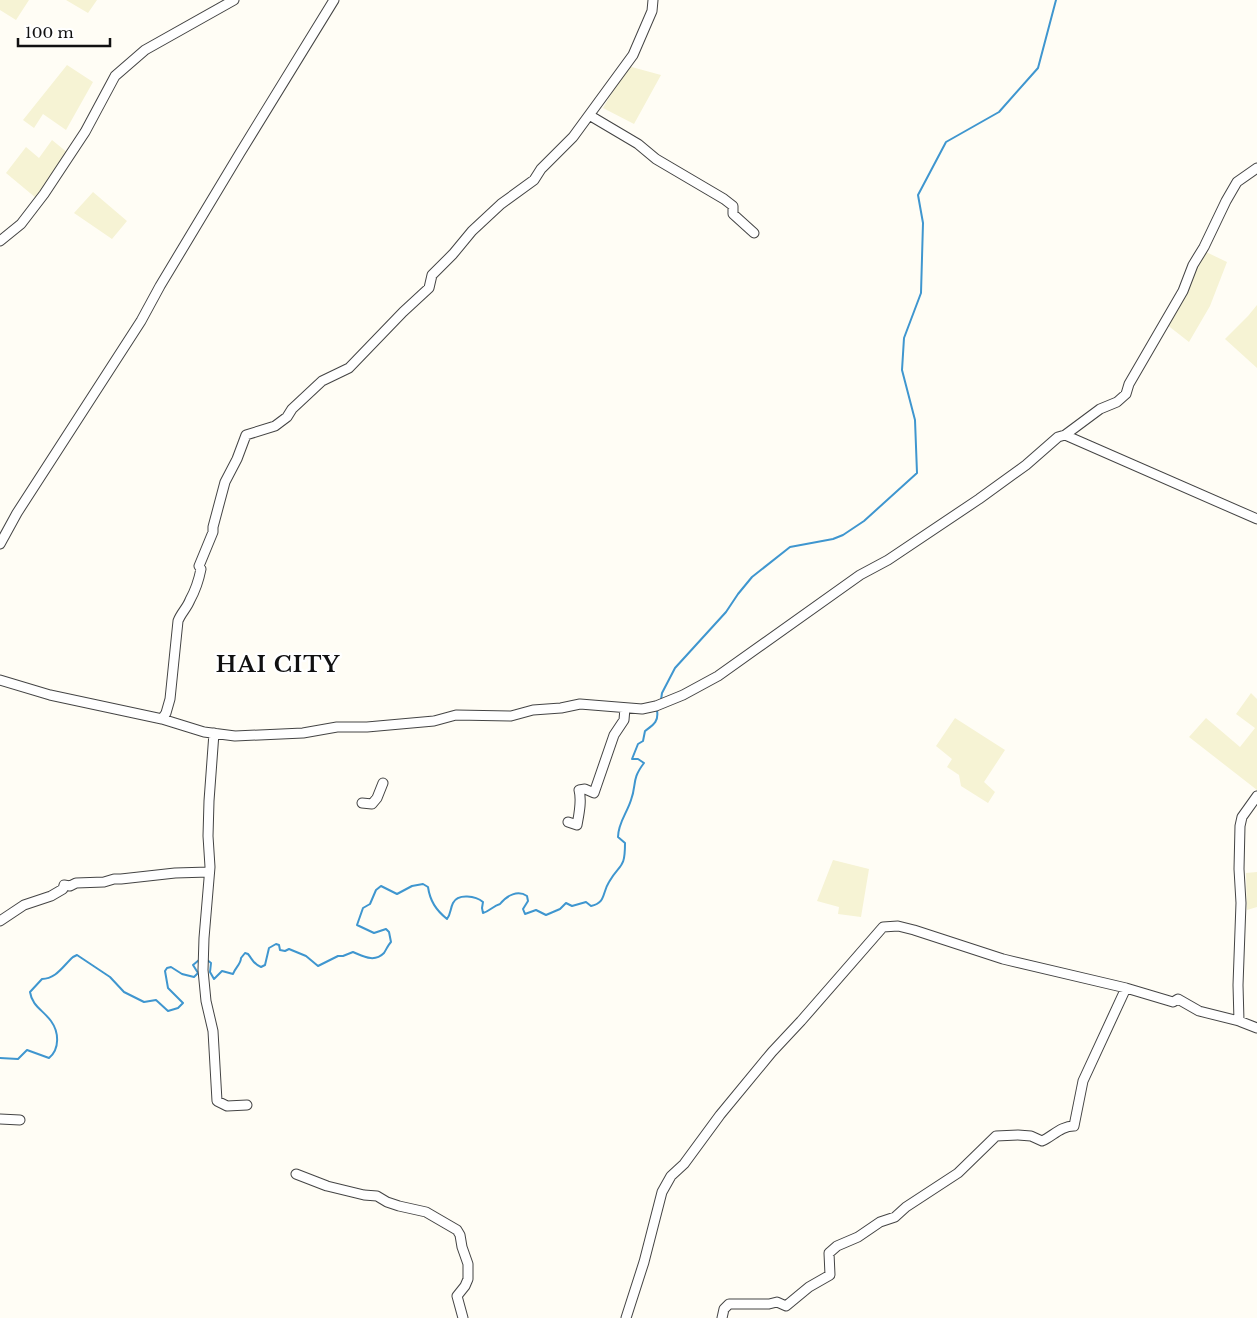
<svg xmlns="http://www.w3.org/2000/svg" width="1257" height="1318" viewBox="0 0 1257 1318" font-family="'Libre Baskerville',serif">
  <rect width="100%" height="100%" fill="#fffdf5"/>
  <!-- farmland -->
  <path fill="#f6f3d4" d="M0 0H29L16 20 0 10Z
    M66 0H97L88 13Z
    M67 65 93 82 66 130 43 114 34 128 23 120Z
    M628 66 661 75 634 124 603 108Z
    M52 140 68 153 36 198 6 173 26 147 39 158Z
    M93 192 127 221 112 239 74 213Z
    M1204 251 1227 262 1210 306 1189 342 1166 324Z
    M1257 305V368L1225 339 1248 316Z
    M1251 693 1257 699V790L1189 737 1206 718 1240 747 1255 728 1236 714Z
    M955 718 1005 750 984 782 995 792 988 803 961 786 959 775 947 767 952 759 936 746Z
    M833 860 869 869 861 917 838 914 839 907 817 901Z
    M1257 872V907L1247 910 1246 873Z"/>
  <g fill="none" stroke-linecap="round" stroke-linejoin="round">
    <!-- stream -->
    <path stroke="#3f96cf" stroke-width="2" d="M661 700 662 693 675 668 726 612 738 594 752 577 790 547 833 539 843 535 864 521 917 473 915 420 902 370 904 338 921 293 923 223 918 195 946 142 999 112 1038 68 1056 0
      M206 959 211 963 210 972 214 979 222 971 233 974C235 968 241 964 241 958L245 953 248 954C253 960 253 964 261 967L265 965 269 948 276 944 279 945 280 950 285 951 289 949 306 956 318 966 338 956H343L353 952C363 956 374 963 384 953 386 950 388 945 391 942L389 932 386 929 374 933 357 925 363 908 370 904 376 890 381 886 397 894 412 886 423 884 428 887C430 901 436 910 447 919 451 914 450 909 453 903 458 893 476 896 483 902L482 908 483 913C490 911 493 906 500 904 507 895 518 890 527 896L528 901 523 909 525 914 536 910 546 915 560 909 566 903 572 906 586 902 591 906C606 903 602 893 609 882 620 863 625 870 625 843L618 837C618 823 627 813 631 800 637 784 631 780 644 763L638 759H632L638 744 643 741 645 731C653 725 659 722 657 710
      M0 1058 18 1059 27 1050 49 1058C60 1049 59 1032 51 1021 43 1010 32 1006 30 992L42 979C56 979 63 966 73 957L77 955 110 977 124 992 144 1002 156 1000 168 1011 178 1008 183 1003 168 988 165 971 167 968 171 967 182 974 194 977 198 973 193 965 199 960"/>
    <defs>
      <path id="minor" d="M589 115 638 144 656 159 724 199 733 206V214L754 233
        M0 241 21 224 44 194 85 132 115 76 145 50 234 0
        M1065 435 1257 519
        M0 544 17 513 141 321 160 286 240 153 334 0
        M0 680 50 695 162 719 204 732 235 736 303 733 337 727H367L434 721 456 715 511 716 533 710 561 708 580 704 642 709 656 706 683 695 718 676 860 575 888 560 979 499 1026 465 1058 437 1065 435 1100 409 1117 402 1126 394 1129 384 1183 291 1193 265 1204 247 1226 201 1237 182 1257 168
        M162 719 166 713 170 699 178 621C181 613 187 608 190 600 195 591 199 579 201 569L199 566 213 532V527L225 482 237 459 246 435 275 426 287 417 292 409 322 381 349 368 403 312 429 288 432 275 453 254 472 231 501 204 534 180 541 169 573 137 633 55 652 11 653 0
        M214 733 209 801 208 836 210 867 204 938 203 970 206 1001 213 1031 217 1101 227 1106 247 1105
        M362 803 372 804 377 798 383 783
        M568 822 577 825C579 814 582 801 579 790L585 789 594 793 614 735 624 720 625 708
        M0 921 24 905 51 896 63 889 64 885 70 886 76 883 104 882 114 879H121L175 873 209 872
        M1239 1021 1238 985 1241 903 1239 869 1240 826 1242 817 1257 796
        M0 1119 20 1120
        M296 1174 327 1186 364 1195 377 1196 387 1202 399 1206 426 1212 457 1230 460 1235 462 1247 468 1264V1279L465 1286 457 1296 463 1318
        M626 1318 644 1262 662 1192 671 1176 684 1164 720 1115 772 1052 801 1021 883 927 898 926 914 930 1003 959 1126 988 1173 1002 1178 999 1199 1011 1239 1021 1257 1028
        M722 1318 724 1309 729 1304H769L777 1302 786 1306 809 1287 830 1275 829 1253 837 1246 858 1237 880 1222 895 1217 906 1207 958 1173 996 1136 1018 1135 1031 1136 1042 1141C1053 1136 1061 1126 1074 1126L1083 1081 1126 988"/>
    </defs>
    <!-- minor casing -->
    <use href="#minor" stroke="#444" stroke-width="11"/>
    <!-- minor -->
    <use href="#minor" stroke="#fff" stroke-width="9"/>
  </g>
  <g text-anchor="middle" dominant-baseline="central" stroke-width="5" stroke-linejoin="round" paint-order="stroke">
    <!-- district labels -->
    <g font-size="22" font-weight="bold" letter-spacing="1" fill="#111" stroke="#fff">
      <text x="278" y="664">HAI CITY</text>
    </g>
  </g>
  <!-- scale -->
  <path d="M18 38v8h92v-8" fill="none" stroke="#111111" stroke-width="2.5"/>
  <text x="25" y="38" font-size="15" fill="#111111" stroke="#ffffff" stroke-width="4" paint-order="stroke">100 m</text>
</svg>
